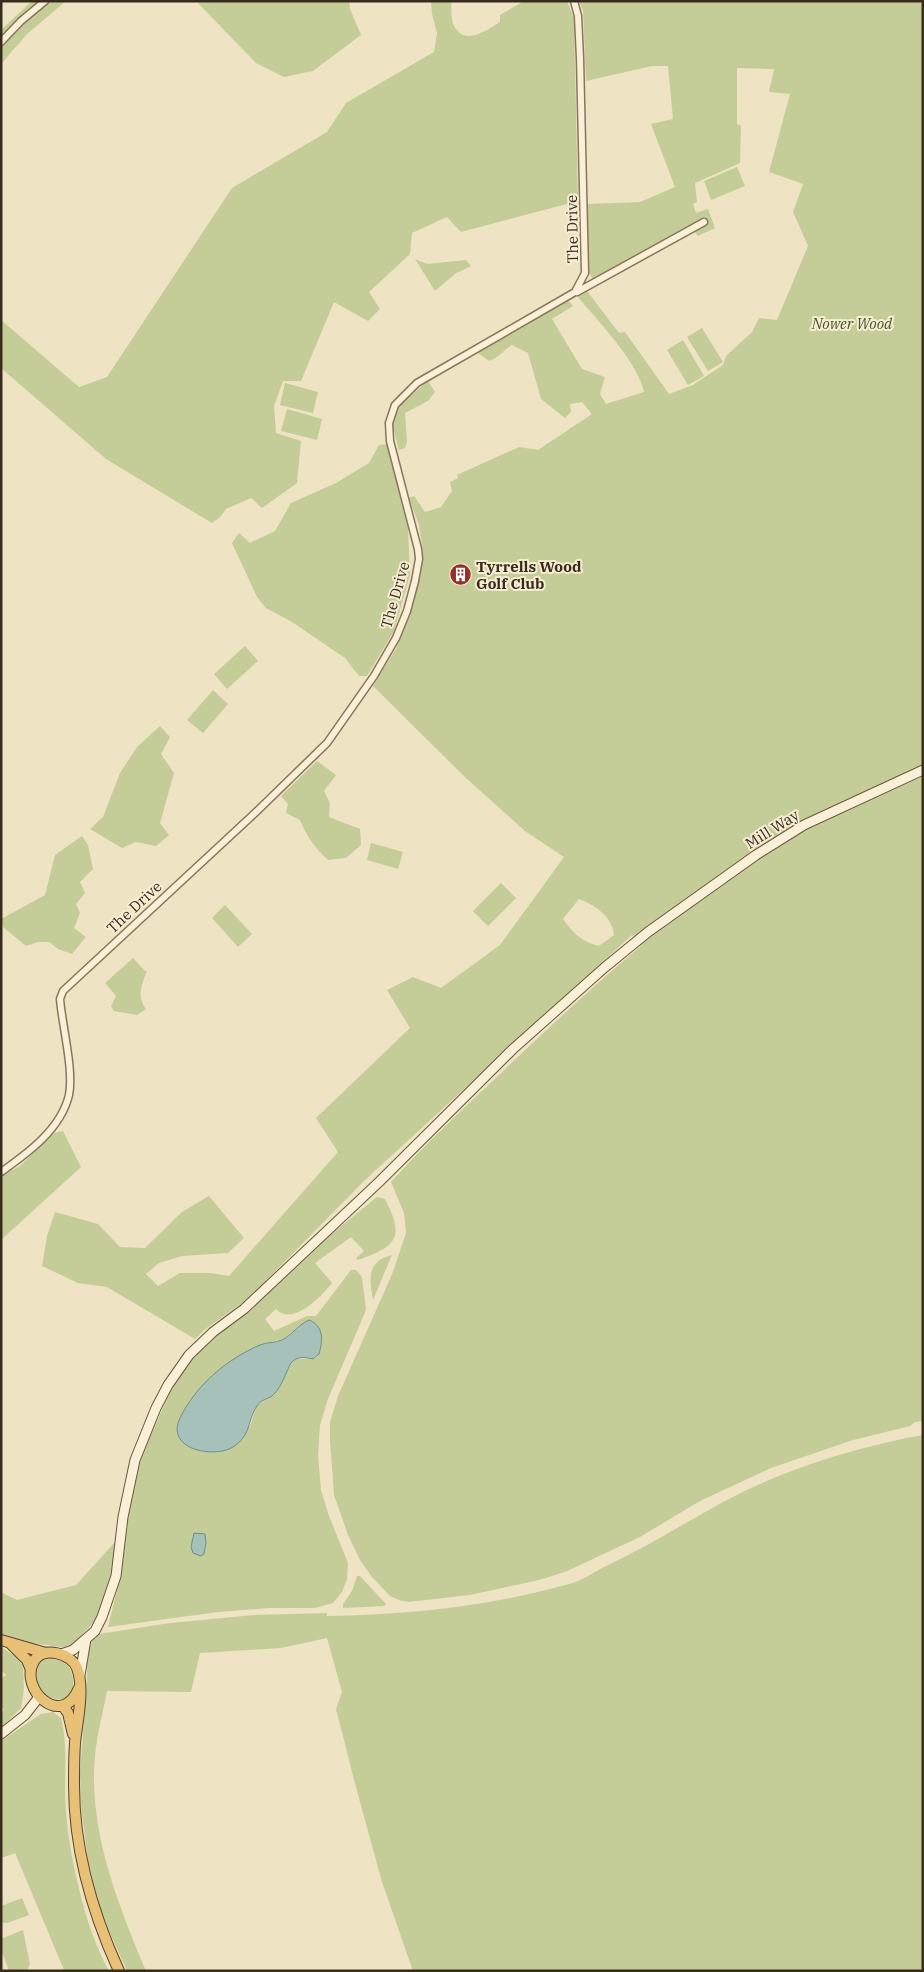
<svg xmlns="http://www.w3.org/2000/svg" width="924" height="1972" viewBox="0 0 924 1972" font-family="'IBM Plex Serif',serif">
  <rect width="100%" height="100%" fill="#eee3c3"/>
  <!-- green -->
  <path fill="#c4cd97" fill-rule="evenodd" d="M32 1H66L27 34 1 64V30Z
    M196 1H349L350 9 361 35 313 71 284 77 256 63Z
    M431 1H451C452 10 450 22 456 29 467 45 489 29 500 22V15L524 1H567L574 19 578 201 461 232 447 217 412 233 410 254 369 292 380 309 368 321 334 302 301 381H283L274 406 276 433 301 441 297 483 262 508 251 498 226 509 220 517 212 523 106 459 1 368V320L79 387 107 377 232 188 327 132 346 103 434 52 437 33 432 14Z
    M579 1H923V1421L915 1422 910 1426 853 1440 771 1468 700 1501 640 1537 565 1572 539 1580 470 1595 408 1602 399 1600 390 1596 372 1577 360 1560 348 1535 334 1495 330 1440V1422L338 1396 393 1272 406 1233 404 1213 391 1182C425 1144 463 1109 500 1074 546 1030 592 987 641 946L632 935 364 1181 249 1298 204 1330 195 1339 107 1287 78 1283 42 1266 47 1236 55 1212 98 1224 120 1247 145 1248 182 1212 209 1196 244 1238 228 1253 182 1256 159 1263 146 1274 158 1286 180 1273H210L229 1276 338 1152 316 1118 410 1028 387 990 413 977 441 988 500 945 564 857 525 831 466 778 373 686 396 649 408 620 423 551 419 525 409 498 414 496 425 512 441 507 452 491 450 482 458 478 457 475 519 447 538 450 592 414 582 402 570 404 571 412 565 418 541 399 528 353 512 345C503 350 499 358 489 361L478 353 480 350 568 300 573 306 552 319 582 369 605 377 600 394 606 404 644 392C638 362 598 321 578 297L587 291 619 333 625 332 669 394 693 385 723 365 726 356 752 332 759 318 777 320 808 246 793 212 803 184 769 172 790 94 769 92 774 69 737 68V124L741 126 740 163 695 183 697 202 693 204 696 213 708 209 715 228 698 236 689 225 640 254 593 279 588 271V204L640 202 675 187 651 124 673 119 668 66H652L586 81 583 11ZM579 899C595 905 612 916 614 935L599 946C582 942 573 933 563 919Z
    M737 167 745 186 711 200 704 181Z
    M415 259 427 264 466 260 471 266 455 274 435 291Z
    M702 328 723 362 708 371 687 337Z
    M683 340 704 376 688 385 667 350Z
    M428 381 435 392 428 401 405 413 407 442 405 448 399 450 392 423 398 406Z
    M285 383 318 392 313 413 280 405Z
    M287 409 322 419 317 440 281 431Z
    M387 444 408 527 410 575 394 631 367 676H359L345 658 292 622 266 608 257 597 232 543 239 533 250 543 275 531 291 503 336 483 369 463 379 445Z
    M245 646 258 661 227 689 214 674Z
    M213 690 228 704 203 733 187 720Z
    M160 726 170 737 161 754 174 773 160 823 169 835 156 846 136 842 122 848 90 829 103 817 120 773 137 747Z
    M317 761 336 775 324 791 330 803 329 817 360 829 361 845 346 858 328 860C314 847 307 837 300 820L286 813 288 804 281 796Z
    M82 836 88 845 93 869 80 882 85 893 76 904 80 913 74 928 86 937 72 954 58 949 49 942H38L26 946 3 927 1 919 45 895 55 855Z
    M371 843 403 852 398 869 367 860Z
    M501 883 516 898 488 926 473 911Z
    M225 905 252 934 238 947 212 918Z
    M133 958 145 971H147C142 984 136 996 146 1009L137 1015 114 1011 111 1006 116 996 105 983Z
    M63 1131 81 1167 1 1240V1176L20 1166 54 1133Z
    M377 1197 385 1199C405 1238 397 1246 358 1260L356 1258 364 1251 351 1237 315 1263 332 1283C322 1296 292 1327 276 1309L265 1319 274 1331 307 1316H316L351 1270H356L362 1277 366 1310 328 1399 320 1425 318 1455 321 1490 329 1516 348 1563 347 1579 342 1592 333 1603 315 1608H269L218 1612 108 1627 118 1586 130 1505 139 1461 172 1388 185 1366 201 1347 251 1310 329 1236ZM306 1321 321 1346 316 1358 294 1359 274 1395 257 1405 250 1426 219 1452H201L198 1392 212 1376 230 1362 263 1344 284 1339Z
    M392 1255 373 1300C369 1278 367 1261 392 1255Z
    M923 1435V1971H413L382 1882 357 1791 336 1709 342 1692 327 1638 281 1648 200 1653 191 1692 107 1691C103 1713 97 1734 95 1756 88 1830 118 1904 146 1971H127L101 1913 88 1861 81 1806 80 1774 87 1679V1655L89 1646 94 1637 99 1634 170 1623 254 1615 327 1613V1616C409 1615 490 1606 569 1584 581 1581 593 1573 604 1567 645 1548 683 1524 723 1502 782 1470 856 1447 923 1435Z
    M116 1541 109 1584 95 1621 71 1646 61 1647 32 1643 1 1634V1592L17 1600 76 1585Z
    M357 1576H360L386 1604 384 1606 343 1608V1604L352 1591Z
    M1 1647 14 1655 23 1666 24 1689 21 1708 1 1728V1713L4 1710 1 1705V1679L6 1675 1 1670Z
    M51 1657C72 1663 74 1672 73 1693L65 1700C60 1699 54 1700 49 1697 35 1689 33 1669 43 1658Z
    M53 1712 61 1718C69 1749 63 1781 66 1813 70 1860 86 1930 109 1971H62L64 1970 15 1853 1 1858V1741L41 1714Z
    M22 1898 29 1915 7 1923H1V1906Z
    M23 1930 30 1964 27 1971H9L1 1949V1939Z"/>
  <!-- water -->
  <path fill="#a5c1ba" stroke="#6c9088" d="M309 1320C324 1326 323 1340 319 1354L313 1359C304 1357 297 1356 291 1363 286 1372 281 1389 272 1396 268 1399 260 1400 257 1406 247 1421 251 1436 233 1447 213 1459 165 1449 180 1418 196 1385 227 1359 260 1345 267 1342 275 1343 282 1340 292 1335 299 1324 309 1320Z
    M194 1533 205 1534 206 1543 204 1554 201 1556 193 1553 191 1547Z"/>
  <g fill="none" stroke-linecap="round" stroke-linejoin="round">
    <defs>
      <path id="minor" d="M1 42 21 21 45 1
        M577 292 704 222
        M1 1172C28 1153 61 1129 69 1095 74 1070 62 1025 60 999L63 991 255 813 327 743 374 676 396 638 407 611 415 581 419 559 418 549 390 441 389 423 395 405 417 383 575 292 585 273 580 58 578 16 574 1"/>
      <path id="secondary" d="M61 1654 73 1650 95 1631 102 1617 116 1576 123 1517 135 1460 156 1408 168 1385 189 1355 213 1332 244 1309 379 1182 513 1049 604 968 648 932 756 855 804 825 923 770
        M80 1675 86 1639
        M1 1734 25 1715 39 1697"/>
      <path id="trunk" d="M1 1640 46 1653
        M10 1643 27 1660 31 1670
        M79 1688C62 1730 18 1689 34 1661 43 1645 72 1654 77 1668 85 1689 77 1722 75 1743 74 1757 74 1771 74 1785 74 1850 92 1912 119 1971
        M63 1706 68 1713 73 1734"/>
    </defs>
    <!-- minor casing -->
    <use href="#minor" stroke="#89755a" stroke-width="9"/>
    <!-- secondary casing -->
    <use href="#secondary" stroke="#6b563d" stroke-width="11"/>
    <!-- trunk casing -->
    <use href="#trunk" stroke="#57432e" stroke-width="12"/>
    <!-- minor -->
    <use href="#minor" stroke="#f9f0d7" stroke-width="6"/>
    <!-- secondary -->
    <use href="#secondary" stroke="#f9f0d7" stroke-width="9"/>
    <!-- trunk -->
    <use href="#trunk" stroke="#e8c177" stroke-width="10"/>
  </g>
  <!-- icons -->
  <defs>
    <symbol id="building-disc" viewBox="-11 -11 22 22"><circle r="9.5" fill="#992d29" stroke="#f6edd3"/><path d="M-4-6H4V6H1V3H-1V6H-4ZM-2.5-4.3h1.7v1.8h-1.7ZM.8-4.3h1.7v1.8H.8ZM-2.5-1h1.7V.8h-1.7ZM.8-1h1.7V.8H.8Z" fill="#fff"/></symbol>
  </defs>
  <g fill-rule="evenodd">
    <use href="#building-disc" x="448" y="562" width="25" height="25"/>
  </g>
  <g text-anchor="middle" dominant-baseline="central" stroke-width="4" stroke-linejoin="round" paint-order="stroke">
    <!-- street labels -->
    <g font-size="15" fill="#392c1e" stroke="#f6edd3">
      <text transform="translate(572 229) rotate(-91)">The Drive</text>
      <text transform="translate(395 595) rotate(-74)">The Drive</text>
      <text transform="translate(772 829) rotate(-32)">Mill Way</text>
      <text transform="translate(134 907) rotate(-43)">The Drive</text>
    </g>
    <!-- park labels -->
    <g font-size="15" font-style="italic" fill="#475524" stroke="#f6edd3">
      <text x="852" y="323">Nower Wood</text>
    </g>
    <!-- poi labels -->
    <g font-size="15" font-weight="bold" fill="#392c1e" stroke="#f6edd3" text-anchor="start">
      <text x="476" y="566">Tyrrells Wood<tspan x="476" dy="17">Golf Club</tspan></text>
    </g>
  </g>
  <!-- border -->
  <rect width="924" height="1972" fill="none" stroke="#392c1e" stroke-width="5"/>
</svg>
